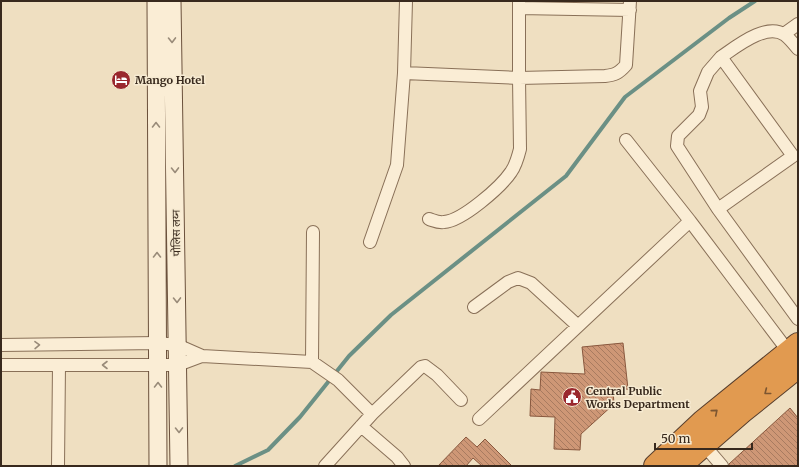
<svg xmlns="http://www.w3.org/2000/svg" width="799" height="467" viewBox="0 0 799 467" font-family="Merriweather,'Noto Sans Devanagari',serif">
  <defs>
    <pattern id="building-back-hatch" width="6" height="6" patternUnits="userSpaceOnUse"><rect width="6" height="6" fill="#ce9776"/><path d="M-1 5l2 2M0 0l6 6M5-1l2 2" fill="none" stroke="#a87b60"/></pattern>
  </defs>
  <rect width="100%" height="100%" fill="#efdfc1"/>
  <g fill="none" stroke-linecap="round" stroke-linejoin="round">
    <!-- stream -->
    <path stroke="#6b9085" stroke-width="4" d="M235 466 268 450 300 417 349 356 391 315 566 176 625 97 729 18 755 1"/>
  </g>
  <!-- building -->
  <path fill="url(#building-back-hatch)" stroke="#89583e" d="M623 343 628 389 613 390 614 404 581 434 580 450 554 449 555 417 530 416 531 389 540 390 541 372 585 374 582 347Z
    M790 408 798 418V466H729V464Z
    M466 437 477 447 485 439 512 466H482L473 458 466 466H438Z"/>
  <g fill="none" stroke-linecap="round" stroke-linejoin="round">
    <defs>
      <path id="street" d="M406 1 404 73 519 78V1
        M519 8 630 10
        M784 34 798 24
        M721 57C736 47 766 22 785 35 790 39 794 44 798 49
        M626 140 690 221 788 351
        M718 209 793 156 721 57 708 72 700 91 702 107 699 115 678 136 677 146 718 209 798 319
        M429 219C435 221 439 223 444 222 462 221 501 187 511 172 516 165 518 157 520 149L519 78 605 76C615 75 619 73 626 65L630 1
        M370 242 397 165 404 73
        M474 307 508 282 518 278 531 283 578 326
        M1 345 158 343 177 345 202 356 312 362 338 380 372 414 325 466
        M312 362 313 232
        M1 365H178L202 356
        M372 414 421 367 425 366 437 375 461 400
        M479 419 690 221
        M361 426 397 457 404 466
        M704 445 722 466
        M58 466 59 365"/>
      <path id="secondary" d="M156 1 158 466
        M172 1 179 466"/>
      <path id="highway" d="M655 466 703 421 798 344
        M680 466 742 412 798 367"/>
    </defs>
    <!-- street casing -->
    <use href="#street" stroke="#897058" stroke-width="14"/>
    <!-- secondary casing -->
    <use href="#secondary" stroke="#6b513c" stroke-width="19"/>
    <!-- highway casing -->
    <use href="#highway" stroke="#573e2d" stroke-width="24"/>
    <!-- street -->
    <use href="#street" stroke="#faedd5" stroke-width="12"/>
    <!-- secondary -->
    <use href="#secondary" stroke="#faedd5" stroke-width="17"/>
    <!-- highway -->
    <use href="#highway" stroke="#e19a50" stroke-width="22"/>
  </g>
  <!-- one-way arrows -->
  <defs><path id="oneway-chevron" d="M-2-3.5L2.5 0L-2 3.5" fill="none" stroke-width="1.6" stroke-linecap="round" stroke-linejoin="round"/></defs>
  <g stroke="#998b79">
    <use href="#oneway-chevron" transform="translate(172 40) rotate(89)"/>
    <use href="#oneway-chevron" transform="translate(156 125) rotate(-90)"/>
    <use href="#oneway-chevron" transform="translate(175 170) rotate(89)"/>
    <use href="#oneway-chevron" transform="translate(157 255) rotate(-90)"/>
    <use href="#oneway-chevron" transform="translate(177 300) rotate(89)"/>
    <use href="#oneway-chevron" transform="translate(37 345) rotate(-1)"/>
    <use href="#oneway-chevron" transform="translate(105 365) rotate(180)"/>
    <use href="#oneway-chevron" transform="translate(158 385) rotate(-90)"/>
    <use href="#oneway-chevron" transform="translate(179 430) rotate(89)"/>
  </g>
  <g stroke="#7c5631">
    <use href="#oneway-chevron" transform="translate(767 392) rotate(142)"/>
    <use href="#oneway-chevron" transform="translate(715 412) rotate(-40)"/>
  </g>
  <!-- icons -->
  <defs>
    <symbol id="hotel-disc" viewBox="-11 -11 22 22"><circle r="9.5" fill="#9a272d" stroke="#f6ead1"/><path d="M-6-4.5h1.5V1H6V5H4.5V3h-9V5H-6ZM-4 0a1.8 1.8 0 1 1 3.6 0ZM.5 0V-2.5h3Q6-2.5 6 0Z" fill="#fff"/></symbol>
    <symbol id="civic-disc" viewBox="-11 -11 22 22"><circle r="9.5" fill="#9a272d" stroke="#f6ead1"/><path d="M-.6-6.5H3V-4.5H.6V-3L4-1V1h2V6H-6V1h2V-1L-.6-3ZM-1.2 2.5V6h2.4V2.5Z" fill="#fff"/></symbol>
  </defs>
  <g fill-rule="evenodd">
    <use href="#hotel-disc" x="110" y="69" width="22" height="22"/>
    <use href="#civic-disc" x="561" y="386" width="22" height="22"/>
  </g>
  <g text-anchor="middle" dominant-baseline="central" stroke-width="3" stroke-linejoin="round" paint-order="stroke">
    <!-- poi labels -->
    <g font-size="11" font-weight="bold" fill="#38291d" stroke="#f6ead1" text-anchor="start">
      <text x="135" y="80">Mango Hotel</text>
      <text x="586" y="391">Central Public<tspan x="586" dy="13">Works Department</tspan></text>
    </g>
    <!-- street labels -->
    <g font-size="11" fill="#38291d" stroke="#f6ead1">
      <text transform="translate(176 233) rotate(-91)">पोलिस लय्न</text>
    </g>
  </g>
  <!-- border -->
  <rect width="799" height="467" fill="none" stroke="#38291d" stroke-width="4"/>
  <!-- scale -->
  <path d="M655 443v6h97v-6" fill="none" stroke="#38291d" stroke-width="2"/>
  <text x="661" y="443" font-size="12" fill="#38291d" stroke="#f6ead1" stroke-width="3" paint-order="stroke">50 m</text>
</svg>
